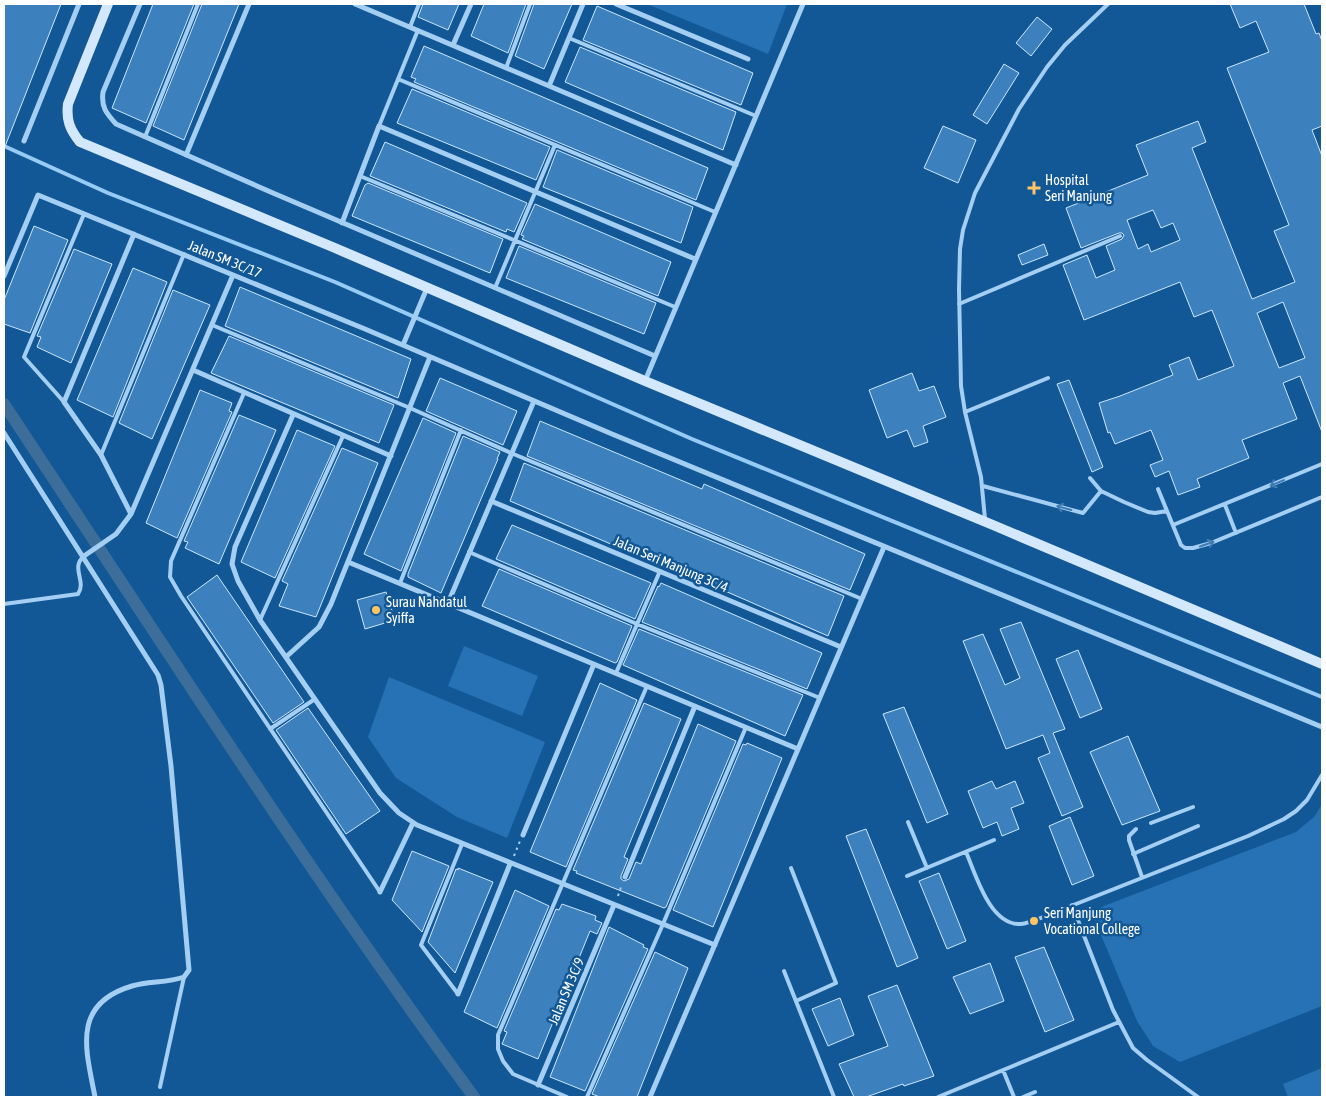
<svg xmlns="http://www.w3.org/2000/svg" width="1326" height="1101" viewBox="0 0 1326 1101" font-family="'Asap Condensed',sans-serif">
  <rect width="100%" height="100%" fill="#135896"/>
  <!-- green -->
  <path fill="#2672b5" d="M647 4H787L768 54Z
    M464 646 538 676 522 716 448 686Z
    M389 677 545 742 507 838 457 817 396 778 368 737Z
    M1322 804V1006L1180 1062 1153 1046 1137 1021 1091 911 1296 832 1315 816Z
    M1322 1068V1097H1288L1283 1084Z"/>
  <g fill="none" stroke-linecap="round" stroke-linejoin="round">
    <!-- stream -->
    <path stroke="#96cbf5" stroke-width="4" d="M4 146 108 193 335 282 692 439 1322 697"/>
    <!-- canal -->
    <path stroke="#3d6e9a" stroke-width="12" d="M4 404C158 636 308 872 474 1097"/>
  </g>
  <!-- building -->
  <path fill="#3c81be" stroke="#cbe6fd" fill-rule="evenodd" d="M4 4H61L4 149Z
    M153 4H194L146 123 112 108Z
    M202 4H239L184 140 153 126Z
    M423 4H459L448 30 418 17Z
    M484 4H526L508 53 471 36Z
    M534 4H572L544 69 515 56Z
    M1230 4H1304L1316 34 1319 33 1322 41V126L1312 130 1322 156V432L1300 376 1283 383 1297 419 1242 440 1249 458 1197 479 1200 487 1178 495 1169 471 1155 477 1150 465 1163 460 1151 430 1115 444 1110 432 1108 433 1099 403 1120 396 1173 375 1169 365 1189 357 1198 380 1234 366 1212 310 1194 317 1180 282 1084 320 1063 265 1087 255 1096 278 1115 270 1106 246 1122 239 1124 235 1122 233H1119L1081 248 1066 208 1148 175 1136 145 1198 121 1206 142 1192 148 1252 299 1295 282 1274 231 1289 225 1227 68 1269 52 1256 21 1240 28ZM1153 210 1161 228 1173 223 1180 240 1151 252 1148 244 1138 249 1127 220ZM1283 302 1305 358 1279 368 1257 313Z
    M597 6 753 73 741 105 583 40Z
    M1037 17 1052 29 1031 56 1016 43Z
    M424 46 708 168 696 200 414 82 416 79 411 77Z
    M580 47 736 112 723 150 565 82Z
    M1004 64 1019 73 987 124 973 115Z
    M412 89 550 147 536 180 397 123Z
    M943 126 976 140 958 183 924 168Z
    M385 142 527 203 514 232 507 229 506 232 370 176Z
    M557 150 693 207 681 243 543 187Z
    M368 183 503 239 490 273 352 216 365 185Z
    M535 204 671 262 658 296 522 239 524 236 521 235Z
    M34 226 68 240 30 333 4 324V300Z
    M1044 244 1048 255 1022 265 1018 255Z
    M519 246 656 303 644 334 506 278Z
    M74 249 112 264 71 363 37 347 41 337 37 336Z
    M133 268 167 282 113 417 77 400Z
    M240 287 411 359 398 398 225 326Z
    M173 290 210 305 152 439 119 423Z
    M229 336 394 405 379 443 211 373Z
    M912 373 919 391 934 386 946 417 923 426 928 442 914 447 907 430 887 438 869 390Z
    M440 378 517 411 503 445 426 411Z
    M1069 380 1103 467 1092 472 1057 384Z
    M200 390 232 403 229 411 232 412 177 538 146 523Z
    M239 415 276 430 219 564 185 548 188 542 184 541Z
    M423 418 456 433 401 571 364 554Z
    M540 421 702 489 704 484 865 554 850 590 527 456Z
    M297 430 335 446 275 578 241 562Z
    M463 436 500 452 497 459H498L441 593 408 577V574Z
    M342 448 378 463 316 617 279 606 288 584 282 581Z
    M524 463 844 596 828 636 654 560 653 562 510 501Z
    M512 525 651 583 635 619 496 559Z
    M499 569 632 626 617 662 615 663 482 606Z
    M217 575 304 702 273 723 187 597Z
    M661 583 822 653 807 689 642 622 658 586 659 587Z
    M386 592 395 620 365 629 357 600Z
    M1021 622 1065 729 1053 733 1083 807 1062 816 1038 758 1050 753 1043 735 1006 749 963 641 983 634 1005 685 1020 678 1000 629Z
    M639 629 803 695 785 736 623 665Z
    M1078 650 1102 709 1080 718 1056 659Z
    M600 683 637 700 566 867 530 852Z
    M644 703 681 719 624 857 628 859 621 876V879L624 881 629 879 636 862 641 864 698 724 736 741 666 907 664 908 576 873 577 871 573 870Z
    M904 707 948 814 927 823 883 714Z
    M308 708 380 811 346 834 276 730Z
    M1128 736 1160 811 1122 825 1090 752Z
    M747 743 782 758 713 927 673 910 743 744 746 745Z
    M992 781 996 789 1015 781 1024 803 1011 808 1019 829 1002 836 997 822 983 828 968 791Z
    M1070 817 1094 876 1072 885 1049 826Z
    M866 829 918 958 897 967 846 836Z
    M412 851 449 866 422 932 392 900Z
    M458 868 493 882 455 973 428 942 456 869 458 870Z
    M939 873 966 941 947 949 919 881Z
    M515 890 549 906 497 1028 464 1012Z
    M562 904 596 916 595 920 602 923 597 934 590 931 538 1059 502 1044 507 1032 504 1031 556 909 559 910Z
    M609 927 644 945 643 947 648 949 585 1091 550 1077Z
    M1044 947 1074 1020 1045 1032 1015 957Z
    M655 952 688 968 637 1097H600L592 1094Z
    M990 963 1004 1001 970 1014 953 977Z
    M897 985 934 1076 904 1086 903 1084 866 1097H854L839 1064 888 1046 868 996Z
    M840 998 854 1035 828 1046 812 1009Z"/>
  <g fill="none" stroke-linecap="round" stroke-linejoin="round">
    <!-- path -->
    <path stroke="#a4cef2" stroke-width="2" stroke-dasharray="2.5 4" stroke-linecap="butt" d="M514 856 520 841
      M618 896 622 884"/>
    <!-- lane -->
    <path stroke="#a4cef2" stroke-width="4" d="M410 27 419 4
      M569 38 756 116
      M506 68 530 4
      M398 79 715 212
      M379 126 418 30
      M145 137 198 4
      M360 176 675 307
      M495 288 555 145
      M959 304 1120 236
      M212 325 410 408 511 453 862 599
      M244 393 171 561 170 577 181 596 380 892
      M64 402 24 357 84 214
      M965 412 1048 378
      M101 455 184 254
      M1090 478 1101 491 1124 502 1148 512 1155 513 1167 511
      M983 486 1083 513 1101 491
      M1158 489 1181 545 1185 548H1193L1211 543 1322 497
      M1225 505 1236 533
      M985 519 981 477 965 412 961 386 959 289 960 249 963 230 975 193 1019 109 1047 67 1065 45 1108 4
      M1173 525 1322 464
      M469 552 637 624 820 698
      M400 583 461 430
      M4 604 78 594C87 581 70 568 84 556
      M260 620 343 436
      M616 673 660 571
      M270 729 315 699
      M908 822 927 868
      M1151 823 1193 807
      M1136 829 1129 836V840L1142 877
      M966 852C976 875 990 926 1021 924 1025 924 1029 922 1033 921L1248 836 1284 819 1296 811 1307 800 1322 775
      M1133 854 1198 826
      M791 868 836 983 796 1001
      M907 876 994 840
      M1072 905 1113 1010 1133 1048 1147 1060 1198 1097
      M784 971 834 1097
      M458 994 421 945 462 844
      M1003 1070 1014 1097
      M160 1087 184 977
      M567 1097 513 1074 503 1061 498 1049V1035L647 686
      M587 1097 663 924 746 727
      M938 1097 1119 1022
      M1023 1097 1035 1092"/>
    <!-- street -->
    <path stroke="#a4cef2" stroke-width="5" d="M140 4 103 92C101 107 106 113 116 124L273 193 655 356
      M355 4 736 165
      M616 4 748 59
      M453 45 471 4
      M549 86 583 4
      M24 141 79 4
      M186 155 249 4
      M342 223 379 126 695 259
      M134 234 64 402 101 455 131 514 233 275
      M4 276 38 195 365 329 612 434 1322 727
      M403 345 427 288
      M193 370 391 456
      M645 381 803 4
      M293 415 235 547 232 564 238 581 260 620 380 793 399 813 417 825 715 945
      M4 433 158 675 161 685 171 766 189 970 184 977C167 983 149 981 132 986 71 1004 86 1050 95 1097
      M491 501 841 647
      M84 556 116 534 131 514
      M348 562 798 749
      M448 603 534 401
      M286 657 319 627 331 604 430 357
      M523 835 594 664
      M625 877 695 706
      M380 892 413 823
      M458 994 510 864
      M538 1085 614 905
      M650 1097 884 547"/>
    <!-- secondary -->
    <path stroke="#d3e8fc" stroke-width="10" d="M108 4 68 104C66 120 70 130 80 142L335 248 645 381 993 525 1322 664"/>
  </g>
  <!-- one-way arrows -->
  <defs><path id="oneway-shaft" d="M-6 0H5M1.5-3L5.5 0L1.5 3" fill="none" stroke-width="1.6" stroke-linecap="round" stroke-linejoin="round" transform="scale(1.25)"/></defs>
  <g stroke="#3e7bb2">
    <use href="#oneway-shaft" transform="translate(1277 483) rotate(157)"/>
    <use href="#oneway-shaft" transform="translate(1064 508) rotate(-165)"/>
    <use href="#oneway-shaft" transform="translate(1207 544) rotate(-19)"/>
  </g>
  <!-- markers -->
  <g fill="#ffc565" stroke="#135896" stroke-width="2">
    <path d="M1031.5 180.5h5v5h5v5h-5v5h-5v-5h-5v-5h5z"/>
    <circle cx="376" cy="610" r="5"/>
    <circle cx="1034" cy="921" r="5"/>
  </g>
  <g text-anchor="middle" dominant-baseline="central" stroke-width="5" stroke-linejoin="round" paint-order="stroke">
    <!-- poi labels -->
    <g font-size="14" fill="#fff" stroke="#135896" text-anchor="start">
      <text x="1045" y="180">Hospital<tspan x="1045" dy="16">Seri Manjung</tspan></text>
      <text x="386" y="602">Surau Nahdatul<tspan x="386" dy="16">Syiffa</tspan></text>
      <text x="1044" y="913">Seri Manjung<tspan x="1044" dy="16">Vocational College</tspan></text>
    </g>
    <!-- street labels -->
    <g font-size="14" fill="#fff" stroke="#135896">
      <text transform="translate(225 259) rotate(22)">Jalan SM 3C/17</text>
      <text transform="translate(671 564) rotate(23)">Jalan Seri Manjung 3C/4</text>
      <text transform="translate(566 991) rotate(-67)">Jalan SM 3C/9</text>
    </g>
  </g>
  <!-- border -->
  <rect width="1326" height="1101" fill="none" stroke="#ffffff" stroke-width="10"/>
</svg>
